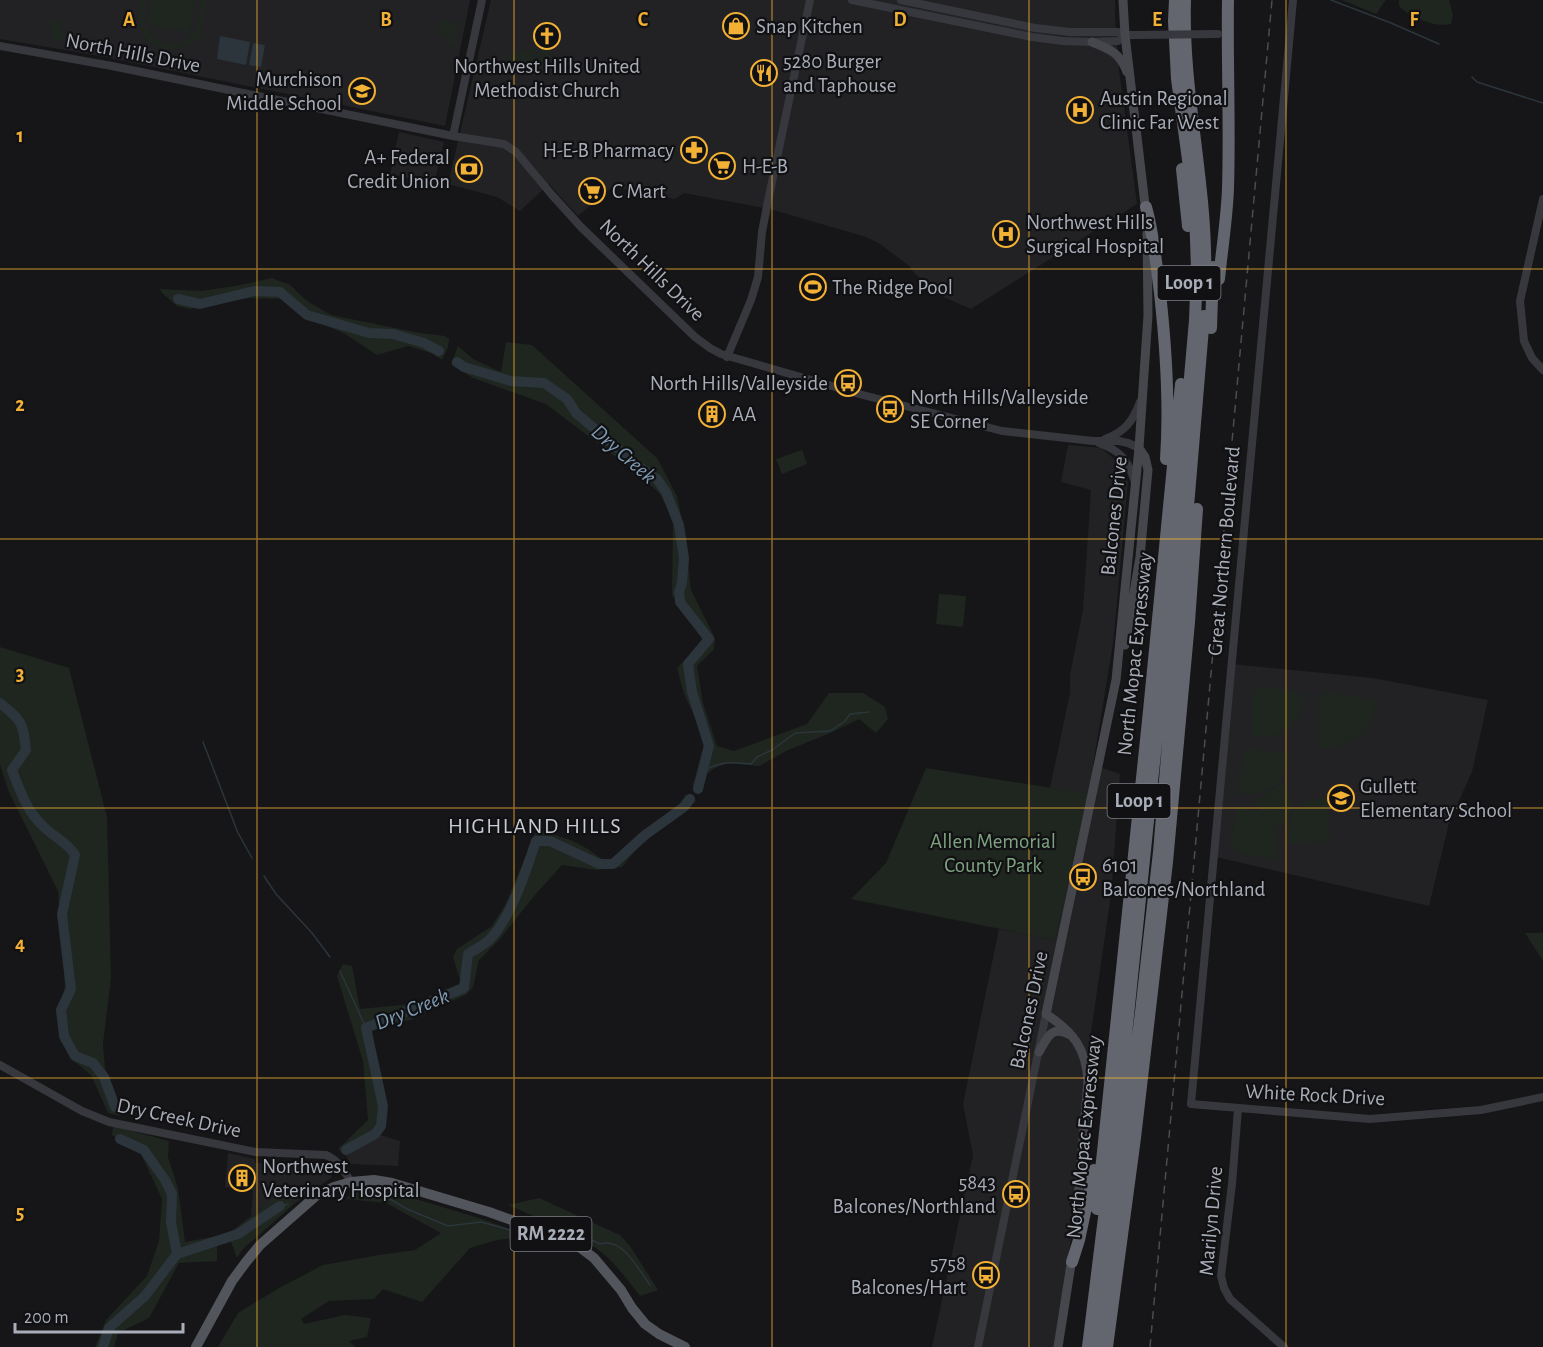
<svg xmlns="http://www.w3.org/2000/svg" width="1543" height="1347" viewBox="0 0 1543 1347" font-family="'Alegreya Sans',sans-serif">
  <rect width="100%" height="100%" fill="#161618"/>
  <!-- built -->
  <path fill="#222225" d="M0 0H470L445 126 100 56 0 39Z
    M491 0H1115V18L1119 70 1137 204 971 309 930 291 908 265 880 244 866 237 770 209 684 193 675 199 612 187 578 216 549 184 520 211 497 197 448 184Z
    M399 132 444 142 434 184 390 174Z
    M1068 445 1101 448 1118 462 1128 482 1113 644 1093 765 1120 774 1111 895 1088 1053 1072 1232 1054 1347H932L973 1155 963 1104 999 929 1055 940 1088 794 1050 788 1070 693V675L1083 610 1091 490 1061 482Z
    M1232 664 1373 678 1488 700 1472 772 1449 823 1429 906 1216 857Z
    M381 1135 400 1141 398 1166 351 1164 346 1156Z
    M228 1153 255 1159V1163L327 1164 332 1170 331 1178 294 1204 282 1193 251 1216 253 1190 225 1187Z"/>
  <!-- green -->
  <path fill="#1e261f" d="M141 0H147C146 8 143 16 145 23 150 46 180 51 193 32 199 24 199 10 201 0H207L199 41H193C174 56 145 51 139 24 138 16 140 8 141 0Z
    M152 0H195L189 32 147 24Z
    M1342 0H1386L1376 14Z
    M1399 0H1449L1453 15 1451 24C1434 28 1410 17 1399 6Z
    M61 20 64 40 52 42 49 21Z
    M443 20 458 23 454 42 452 45 444 43 445 36 437 34 440 22 442 23Z
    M547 45 553 70 508 60 507 57 534 48 537 58 542 57 539 47Z
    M272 278 290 285 307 301 331 315 420 333 445 336 449 339 448 347 442 360 431 353 408 346 377 355 345 334 298 313 281 299 250 298 190 309 177 306 162 293 160 289 201 291 235 286Z
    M506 342 532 345 657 458 677 496 685 533 691 590 715 638 714 649 697 666 703 703 717 746 734 751 807 724 829 693H863L885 707 888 719 876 733 859 719 828 734 788 750 759 766 727 763 713 769 706 775 702 792 692 785 694 782 704 744 697 722 684 694 677 668 703 641 690 619 672 595 673 519 660 494 642 477 546 404 473 378 451 365 458 346 473 359 501 372Z
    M802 450 807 464 782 474 776 459Z
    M939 594 966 596 963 627 936 624Z
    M0 647 69 668 107 817 111 978 103 1044 105 1068 113 1086 121 1116 108 1113 91 1075 74 1061 61 1039 58 1012 65 986 58 891 9 792 0 765Z
    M1260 685 1303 694C1306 723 1279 740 1252 737V692Z
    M1326 691 1376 700C1373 732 1352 749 1320 748L1319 697Z
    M1250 748 1289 754C1286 784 1267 798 1237 793L1244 752Z
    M926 768 1089 794 1055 940 851 899 886 863Z
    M1281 783C1297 798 1295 816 1277 829L1273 825 1278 836 1277 860 1236 853 1231 847 1236 806 1254 810 1266 818 1253 803Z
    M686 794 696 801C687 811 676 816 665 824 648 836 634 851 622 867L596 870 562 865 535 895 499 940 479 960 473 987 466 995 424 1013 423 999 461 983 453 957 457 949 492 926 506 903 537 829 573 841 588 849 602 859 612 860 653 823 675 810Z
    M1328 798 1330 839 1326 842 1287 844C1287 812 1295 800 1328 798Z
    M1525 933H1543V961Z
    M343 964 352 966 360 1009 411 1004 413 1019 372 1030 385 1109 386 1122 381 1134 346 1156 338 1149 368 1120 363 1061 337 976Z
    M113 1126 169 1141 168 1157 178 1188 185 1242 217 1236V1261L179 1263 149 1318 118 1333 114 1347H95L106 1320 147 1276 159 1241 162 1199 140 1152 112 1135Z
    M358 1189 386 1190 482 1219 530 1236 497 1240 470 1248 422 1302 383 1289 374 1299 329 1301 301 1319 304 1324 345 1315 371 1318 367 1337 349 1341 355 1347H218L238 1313 279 1288 323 1265 379 1255 415 1250 441 1233 386 1203 345 1199Z
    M282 1192 294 1204 242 1250 237 1258 228 1234Z
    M539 1198 620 1235 630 1246 658 1290 640 1296C627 1279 614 1261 596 1248 569 1230 538 1218 508 1205Z"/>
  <!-- water -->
  <path fill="#2c353c" d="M220 36 250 42 246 65 217 59Z
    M253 43 265 45 261 67 249 65Z"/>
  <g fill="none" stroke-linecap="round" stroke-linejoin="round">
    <!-- stream -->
    <path stroke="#2c353c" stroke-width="1.5" d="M1331 0 1391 23 1439 44
      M1472 77 1477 82 1543 103
      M203 742 238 833 252 858
      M703 771C721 761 731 762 751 764L757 757 772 750 795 733 830 731 845 721 850 714 869 712
      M264 876 276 894 312 933 330 957
      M340 971 366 1028
      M362 1190 383 1195 407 1209 448 1226 481 1222 528 1235
      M280 1206 288 1204
      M550 1225 568 1228 600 1244C623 1237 638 1269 650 1285"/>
    <!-- river -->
    <path stroke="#2c353c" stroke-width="10" d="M178 299 200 304 254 291 280 292 307 315 369 333 393 334 424 343 439 351
      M457 362 464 367 511 381 544 383 567 399 576 413 622 452 634 463 657 479 666 492 679 525 684 558 682 583 679 592 680 602 709 639 688 664 692 692 709 746 698 789
      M0 703C22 721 23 722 26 750L12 770C20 791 27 812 44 827 54 837 68 843 75 855L62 914 71 989 61 1010 64 1036 75 1056 93 1063 104 1077 115 1107
      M120 1139 144 1150 165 1180 172 1194 171 1222 177 1254
      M346 1150 375 1134 381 1126 383 1106 366 1028 464 988 468 954C475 949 485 945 491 938 512 915 526 871 536 841H550L599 864H613L645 835 684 807 690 799
      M103 1347 109 1328 145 1296 177 1254 238 1234 280 1206"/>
    <!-- tertiary -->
    <path stroke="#37383d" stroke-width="8" d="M852 0 1032 37 1063 41 1092 42 1118 41 1125 35
      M901 0 1035 28 1070 32H1118L1125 35H1137
      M1293 0 1191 1104 1370 1119 1481 1110 1543 1097
      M0 46 112 66 453 136 504 144 516 152 552 195 581 227 695 337 710 348 721 354 863 395 1002 431 1093 441H1119L1128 443 1139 448
      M453 136 482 0
      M1543 199 1520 301 1524 341 1532 358 1543 370
      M727 357 751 300 758 277 762 232 768 201 810 0
      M1105 439C1125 432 1133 421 1140 402
      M1099 443C1121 451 1128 460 1135 482
      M0 1065 82 1111 109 1122 256 1152 326 1155C338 1160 344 1171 351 1182
      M1238 1109 1232 1184 1221 1276 1224 1288 1230 1299 1284 1347
      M978 1347 1046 1014"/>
    <!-- secondary -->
    <path stroke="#45474d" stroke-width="9" d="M1123 0 1125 35 1146 213
      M1092 42C1110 49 1120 53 1127 72
      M1125 645 1140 557 1148 470 1145 457 1139 448
      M1039 1052C1047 1038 1052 1024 1070 1035
      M1075 1235 1088 1081C1086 1048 1073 1032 1046 1014L1116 680 1139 448 1148 315 1147 233
      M1058 1347 1072 1258"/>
    <!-- primary -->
    <path stroke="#53555c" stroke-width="10" d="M196 1347 232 1281 246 1262 260 1245 317 1195 334 1187 351 1182 374 1180 392 1183 489 1212 554 1235 578 1246 594 1258 621 1290 632 1308 645 1324 659 1334 685 1347"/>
    <!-- motorway -->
    <path stroke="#63666e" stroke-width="12" d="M1185 0C1182 94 1208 186 1205 280
      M1182 169 1188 226
      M1146 207C1154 235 1156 264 1160 293 1166 348 1170 403 1166 459
      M1219 279C1222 248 1227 218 1228 188 1230 125 1227 63 1228 0
      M1211 328 1213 267
      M1097 1209 1149 711 1181 384
      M1072 1262 1079 1240 1094 1170
      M1088 1347 1123 1064 1169 617 1195 320 1197 269 1195 211 1177 79 1174 21 1175 0
      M1099 1347 1141 1012 1159 852 1204 316
      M1107 1347 1135 1138 1167 862 1189 622 1197 509"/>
    <!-- rail -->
    <path stroke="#4a4c52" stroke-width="1.5" stroke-dasharray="8 6" stroke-linecap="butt" d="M1150 1347 1272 0"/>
    <!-- tertiary-bridge -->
    <path stroke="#37383d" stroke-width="8" d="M1137 35 1218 34"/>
  </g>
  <!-- grid -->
  <path fill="none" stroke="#f2b134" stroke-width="1.5" stroke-opacity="0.55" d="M257 0V1347M514 0V1347M772 0V1347M1029 0V1347M1286 0V1347M0 269H1543M0 539H1543M0 808H1543M0 1078H1543"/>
  <!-- icons -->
  <defs>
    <symbol id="shop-ring" viewBox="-11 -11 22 22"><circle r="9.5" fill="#111113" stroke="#f2b134" stroke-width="1.5"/><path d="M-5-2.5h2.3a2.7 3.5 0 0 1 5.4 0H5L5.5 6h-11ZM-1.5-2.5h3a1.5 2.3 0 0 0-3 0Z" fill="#f2b134"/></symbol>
    <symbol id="church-ring" viewBox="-11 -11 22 22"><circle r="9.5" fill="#111113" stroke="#f2b134" stroke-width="1.5"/><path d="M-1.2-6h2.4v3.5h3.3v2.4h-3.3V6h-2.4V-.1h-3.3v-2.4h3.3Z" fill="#f2b134"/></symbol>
    <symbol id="restaurant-ring" viewBox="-11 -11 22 22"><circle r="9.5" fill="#111113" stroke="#f2b134" stroke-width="1.5"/><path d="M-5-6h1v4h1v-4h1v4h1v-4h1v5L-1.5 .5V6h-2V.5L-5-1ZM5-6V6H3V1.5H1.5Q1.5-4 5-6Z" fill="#f2b134"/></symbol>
    <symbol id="school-ring" viewBox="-11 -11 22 22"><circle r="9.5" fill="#111113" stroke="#f2b134" stroke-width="1.5"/><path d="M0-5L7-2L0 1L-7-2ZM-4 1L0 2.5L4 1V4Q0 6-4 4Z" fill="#f2b134"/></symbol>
    <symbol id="hospital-ring" viewBox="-11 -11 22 22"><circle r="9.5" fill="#111113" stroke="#f2b134" stroke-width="1.5"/><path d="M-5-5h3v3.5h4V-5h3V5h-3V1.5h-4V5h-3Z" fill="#f2b134"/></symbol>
    <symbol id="pharmacy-ring" viewBox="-11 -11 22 22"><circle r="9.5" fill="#111113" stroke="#f2b134" stroke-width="1.5"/><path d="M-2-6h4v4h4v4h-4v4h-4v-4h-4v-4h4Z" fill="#f2b134"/></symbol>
    <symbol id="supermarket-ring" viewBox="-11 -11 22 22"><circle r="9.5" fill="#111113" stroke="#f2b134" stroke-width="1.5"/><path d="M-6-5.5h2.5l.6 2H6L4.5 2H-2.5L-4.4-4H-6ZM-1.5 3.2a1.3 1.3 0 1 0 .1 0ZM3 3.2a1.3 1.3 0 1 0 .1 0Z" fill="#f2b134"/></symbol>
    <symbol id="bank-ring" viewBox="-11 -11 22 22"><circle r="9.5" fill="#111113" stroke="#f2b134" stroke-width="1.5"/><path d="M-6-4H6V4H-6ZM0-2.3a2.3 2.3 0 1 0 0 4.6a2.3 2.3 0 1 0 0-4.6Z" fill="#f2b134"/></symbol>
    <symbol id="stadium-ring" viewBox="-11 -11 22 22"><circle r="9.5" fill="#111113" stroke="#f2b134" stroke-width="1.5"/><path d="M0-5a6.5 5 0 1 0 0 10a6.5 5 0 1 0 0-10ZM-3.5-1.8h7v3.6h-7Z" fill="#f2b134"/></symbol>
    <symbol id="bus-ring" viewBox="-11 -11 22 22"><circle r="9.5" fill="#111113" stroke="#f2b134" stroke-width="1.5"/><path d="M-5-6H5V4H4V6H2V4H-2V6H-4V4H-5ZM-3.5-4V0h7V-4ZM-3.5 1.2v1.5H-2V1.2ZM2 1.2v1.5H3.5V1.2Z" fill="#f2b134"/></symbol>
    <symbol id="building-ring" viewBox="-11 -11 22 22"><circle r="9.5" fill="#111113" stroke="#f2b134" stroke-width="1.5"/><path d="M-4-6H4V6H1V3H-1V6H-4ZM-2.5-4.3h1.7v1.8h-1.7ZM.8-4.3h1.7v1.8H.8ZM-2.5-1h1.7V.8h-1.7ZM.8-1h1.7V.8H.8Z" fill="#f2b134"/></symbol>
  </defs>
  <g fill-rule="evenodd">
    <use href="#shop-ring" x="721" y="11" width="30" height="30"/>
    <use href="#church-ring" x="532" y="21" width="30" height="30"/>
    <use href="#restaurant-ring" x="749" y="58" width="30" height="30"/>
    <use href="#school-ring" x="347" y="76" width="30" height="30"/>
    <use href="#hospital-ring" x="1065" y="95" width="30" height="30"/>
    <use href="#pharmacy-ring" x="679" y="135" width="30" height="30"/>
    <use href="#supermarket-ring" x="707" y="151" width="30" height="30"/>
    <use href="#bank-ring" x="454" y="154" width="30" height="30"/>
    <use href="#supermarket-ring" x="577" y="176" width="30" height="30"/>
    <use href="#hospital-ring" x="991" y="219" width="30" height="30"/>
    <use href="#stadium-ring" x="798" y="272" width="30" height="30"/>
    <use href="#bus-ring" x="833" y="368" width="30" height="30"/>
    <use href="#bus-ring" x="875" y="394" width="30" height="30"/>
    <use href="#building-ring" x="697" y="399" width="30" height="30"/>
    <use href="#school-ring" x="1326" y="783" width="30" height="30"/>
    <use href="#bus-ring" x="1068" y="862" width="30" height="30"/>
    <use href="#building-ring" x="227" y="1163" width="30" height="30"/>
    <use href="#bus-ring" x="1001" y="1179" width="30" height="30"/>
    <use href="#bus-ring" x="971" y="1260" width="30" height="30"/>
  </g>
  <g text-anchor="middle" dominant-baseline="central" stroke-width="4.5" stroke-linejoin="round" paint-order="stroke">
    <!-- shield labels -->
    <g fill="#111113" stroke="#7b7e86" stroke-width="1.5">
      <rect x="1157.5" y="266" width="63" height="34" rx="4.5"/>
      <rect x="1107.5" y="784" width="63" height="34" rx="4.5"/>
      <rect x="510.5" y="1217" width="81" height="34" rx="4.5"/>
    </g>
    <g font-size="20" font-weight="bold" fill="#a8adb8">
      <text x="1189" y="283">Loop 1</text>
      <text x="1139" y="801">Loop 1</text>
      <text x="551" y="1234">RM 2222</text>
    </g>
    <!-- poi labels -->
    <g font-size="21" fill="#a8adb8" stroke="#111113" text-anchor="start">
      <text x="756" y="26">Snap Kitchen</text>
      <text x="783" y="61">5280 Burger<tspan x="783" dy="24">and Taphouse</tspan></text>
      <text x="547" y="66" text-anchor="middle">Northwest Hills United<tspan x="547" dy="24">Methodist Church</tspan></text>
      <text x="342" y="79" text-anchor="end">Murchison<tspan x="342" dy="24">Middle School</tspan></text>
      <text x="1100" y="98">Austin Regional<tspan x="1100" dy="24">Clinic Far West</tspan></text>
      <text x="674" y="150" text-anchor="end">H-E-B Pharmacy</text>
      <text x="450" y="157" text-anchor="end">A+ Federal<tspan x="450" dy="24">Credit Union</tspan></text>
      <text x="742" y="166">H-E-B</text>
      <text x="612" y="191">C Mart</text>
      <text x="1026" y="222">Northwest Hills<tspan x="1026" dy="24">Surgical Hospital</tspan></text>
      <text x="832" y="287">The Ridge Pool</text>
      <text x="828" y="383" text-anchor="end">North Hills/Valleyside</text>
      <text x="910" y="397">North Hills/Valleyside<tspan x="910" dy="24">SE Corner</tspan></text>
      <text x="732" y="414">AA</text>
      <text x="1360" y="786">Gullett<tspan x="1360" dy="24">Elementary School</tspan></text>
      <text x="1102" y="865">6101<tspan x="1102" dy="24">Balcones/Northland</tspan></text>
      <text x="262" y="1166">Northwest<tspan x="262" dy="24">Veterinary Hospital</tspan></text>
      <text x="996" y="1182" text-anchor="end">5843<tspan x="996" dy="24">Balcones/Northland</tspan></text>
      <text x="966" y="1263" text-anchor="end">5758<tspan x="966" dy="24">Balcones/Hart</tspan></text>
    </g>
    <!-- street labels -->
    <g font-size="21" fill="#a8adb8" stroke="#111113">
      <text transform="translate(133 53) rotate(11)">North Hills Drive</text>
      <text transform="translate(652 270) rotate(44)">North Hills Drive</text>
      <text transform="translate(1114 516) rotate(-84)">Balcones Drive</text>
      <text transform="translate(1224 551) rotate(-85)">Great Northern Boulevard</text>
      <text transform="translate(1135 654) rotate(-84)">North Mopac Expressway</text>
      <text transform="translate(1029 1010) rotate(-78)">Balcones Drive</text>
      <text transform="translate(1315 1095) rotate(3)">White Rock Drive</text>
      <text transform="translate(179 1118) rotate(12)">Dry Creek Drive</text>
      <text transform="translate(1084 1137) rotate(-84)">North Mopac Expressway</text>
      <text transform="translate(1211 1221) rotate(-85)">Marilyn Drive</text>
    </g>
    <!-- park labels -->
    <g font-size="21" fill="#7fa381" stroke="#111113">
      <text x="993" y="841">Allen Memorial<tspan x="993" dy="24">County Park</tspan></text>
    </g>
    <!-- water labels -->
    <g font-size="22" font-style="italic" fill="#7f9bb3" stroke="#111113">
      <text transform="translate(624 454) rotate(41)">Dry Creek</text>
      <text transform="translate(412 1009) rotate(-22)">Dry Creek</text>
    </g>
    <!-- neighbourhood labels -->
    <g font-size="22" letter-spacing="1.5" fill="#c9ccd4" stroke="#111113">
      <text x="535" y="826">HIGHLAND HILLS</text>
    </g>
  </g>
  <g font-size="20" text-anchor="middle" font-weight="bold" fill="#f2b134" stroke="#111113" stroke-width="4.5" stroke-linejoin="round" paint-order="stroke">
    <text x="129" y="26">A</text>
    <text x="386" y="26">B</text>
    <text x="643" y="26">C</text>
    <text x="900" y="26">D</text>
    <text x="1157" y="26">E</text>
    <text x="1414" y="26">F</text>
    <text x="20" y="142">1</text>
    <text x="20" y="411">2</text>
    <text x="20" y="680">3</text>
    <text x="20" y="950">4</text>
    <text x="20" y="1219">5</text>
  </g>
  <!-- scale -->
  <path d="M15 1323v9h168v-9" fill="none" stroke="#a8adb8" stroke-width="3"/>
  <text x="24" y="1323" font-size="18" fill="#a8adb8" stroke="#111113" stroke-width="4.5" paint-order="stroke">200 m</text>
</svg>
